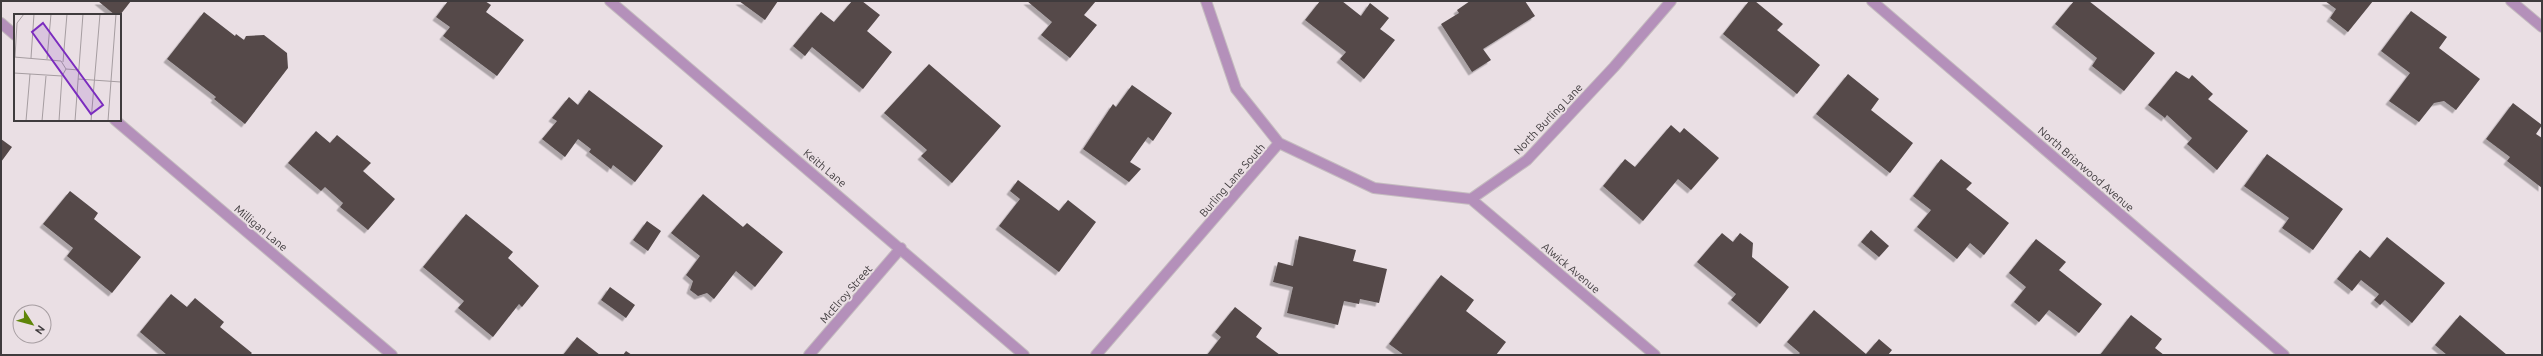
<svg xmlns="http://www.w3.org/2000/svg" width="2543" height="356" viewBox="0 0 2543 356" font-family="Ubuntu,sans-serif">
  <defs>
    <filter id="shadow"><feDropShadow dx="-3.5" dy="3.5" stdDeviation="0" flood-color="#0004"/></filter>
  </defs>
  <rect width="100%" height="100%" fill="#eadfe4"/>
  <!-- building -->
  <path fill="#544a4a" filter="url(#shadow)" d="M98 1H131L120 15H115Z
    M448 1H485L491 5 486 12 524 40 497 76 443 36 450 27 436 17Z
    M739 1H778L765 20Z
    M852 1H862L880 15 867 31 892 52 863 89 812 47 805 56 793 46 821 12 834 22Z
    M1027 1H1096L1084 15 1097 25 1070 58 1041 35 1052 22Z
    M1320 1H1342L1361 16 1370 3 1389 18 1380 29 1395 40 1364 79 1340 59 1346 52 1305 20Z
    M1470 1H1525L1535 16 1483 49 1491 60 1472 72 1441 24 1459 13 1457 10Z
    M1749 1H1755L1783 24 1777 30 1820 65 1797 94 1723 34Z
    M2074 1H2089L2155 53 2124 91 2092 66 2097 58 2055 24Z
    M2325 1H2373L2348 32 2330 18 2336 9Z
    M2411 11 2447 37 2439 48 2480 79 2456 110 2444 101 2434 103 2419 122 2389 101 2410 73 2381 51Z
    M204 12 235 36 236 34 244 40 246 36 264 35 287 53 288 68 245 124 214 99 216 97 167 59Z
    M929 64 1001 126 952 183 921 156 927 150 884 113Z
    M2176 71 2189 79 2192 75 2213 94 2208 99 2248 131 2217 170 2187 144 2192 138 2167 115 2165 118 2148 105Z
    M1848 74 1879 99 1871 110 1913 143 1890 173 1816 114Z
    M1132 85 1172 113 1153 141 1148 137 1130 162 1141 169 1129 182 1083 149 1113 104 1116 107Z
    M589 90 663 146 635 182 613 165 611 169 589 152 591 149 578 139 565 157 542 139 557 121 552 118 569 97 578 105Z
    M2513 103 2542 125 2536 134 2542 138V188L2507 161 2510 157 2486 139Z
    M1671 125 1680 133 1684 128 1719 158 1691 190 1678 179 1643 221 1603 186 1625 159 1635 167Z
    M316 131 330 143 337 135 371 163 363 171 395 199 368 230 340 207 343 203 325 187 321 191 288 163Z
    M1 139 12 147 1 162Z
    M2267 154 2343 209 2313 250 2282 228 2289 218 2244 186Z
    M1941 159 1972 183 1966 189 2009 223 1984 255 1970 243 1957 259 1917 227 1931 210 1913 196Z
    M1018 180 1059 211 1068 200 1096 222 1059 272 999 226 1020 199 1010 191Z
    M70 191 98 213 94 219 141 257 112 293 67 256 73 248 43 224Z
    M703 194 743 227 747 223 783 252 755 287 736 271 714 299 707 293 698 296 690 290 693 281 686 275 700 256 671 233Z
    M466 214 513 252 508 258 539 286 522 307 519 304 493 337 458 308 464 301 423 267Z
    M647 221 661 231 648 251 633 240Z
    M1871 230 1889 246 1879 257 1861 242Z
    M1722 233 1733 242 1740 233 1753 243 1752 257 1789 287 1760 324 1731 300 1736 294 1697 262Z
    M1299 236 1356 250 1353 261 1387 269 1379 303 1360 299 1359 304 1344 301 1338 325 1287 313 1293 287 1273 282 1278 262 1293 266Z
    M2387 237 2445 283 2412 323 2385 300 2380 305 2374 300 2379 294 2361 280 2352 291 2337 279 2360 250 2370 258Z
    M2036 239 2066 262 2059 270 2102 304 2079 333 2049 310 2039 322 2014 302 2026 287 2009 273Z
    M1441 275 1474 300 1466 311 1506 342 1496 355H1404L1389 344Z
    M610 287 635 305 626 318 601 300Z
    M171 294 187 307 195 298 224 322 220 327 252 353 250 355H167L140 332Z
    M1235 307 1262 328 1256 337 1280 355H1207L1221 337 1215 332Z
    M1814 310 1866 354 1879 339 1892 350 1888 355H1798L1800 353 1787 342Z
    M2131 315 2162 339 2155 348 2164 355H2100Z
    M2460 315 2507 355H2447L2435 345Z
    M577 337 600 355H563Z
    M626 351 632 355H623Z"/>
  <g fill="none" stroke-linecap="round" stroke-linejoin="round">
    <defs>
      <path id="street" d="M610 1 1024 355
        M1206 1 1236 89 1279 143 1374 188 1471 199 1527 160 1614 67 1671 1
        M1872 1 2284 355
        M2511 1 2542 27
        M1 23 15 35
        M115 120 392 355
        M1471 199 1655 355
        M809 355 901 248
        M1096 355 1279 143"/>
    </defs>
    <!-- street casing -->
    <use href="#street" stroke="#c4bbbf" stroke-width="12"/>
    <!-- street -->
    <use href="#street" stroke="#b490ba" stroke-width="10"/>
  </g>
  <g text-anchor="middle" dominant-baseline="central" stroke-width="4" stroke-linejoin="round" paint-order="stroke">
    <!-- street labels -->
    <g font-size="11" fill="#3f3b3d" stroke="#eadfe4">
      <text transform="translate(1548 119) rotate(-46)">North Burling Lane</text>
      <text transform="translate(825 168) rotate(40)">Keith Lane</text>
      <text transform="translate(2086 169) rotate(41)">North Briarwood Avenue</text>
      <text transform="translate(1232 180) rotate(-49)">Burling Lane South</text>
      <text transform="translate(261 228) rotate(40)">Milligan Lane</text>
      <text transform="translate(1571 268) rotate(40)">Alwick Avenue</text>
      <text transform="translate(846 294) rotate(-49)">McElroy Street</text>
    </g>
  </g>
  <!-- overview -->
  <g transform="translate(14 14)">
    <rect width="107" height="107" fill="#eadfe4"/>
    <path fill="none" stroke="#a69da1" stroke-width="1" d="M0 43 47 47 52 55M1 43 3 9 10 0M17 44 20 0M33 45 37 0M49 48 53 0M52 55 65 56M0 59 48 62 52 55M64 65 107 68M12 107 16 60M28 107 32 62M45 107 48 62M61 107 69 0M77 107 86 0M94 107 102 0"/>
    <path fill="#7b2cbf" fill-opacity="0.15" stroke="#7b2cbf" stroke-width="2" d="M29 9 89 91 77 100 18 18Z"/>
    <rect width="107" height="107" fill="none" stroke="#3f3b3d" stroke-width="2"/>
  </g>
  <!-- border -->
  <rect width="2543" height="356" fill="none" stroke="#3f3b3d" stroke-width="4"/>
  <!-- north arrow -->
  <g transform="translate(32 324) rotate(126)"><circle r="19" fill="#eadfe4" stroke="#a69da1"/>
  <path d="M0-3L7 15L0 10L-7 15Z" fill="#5f8509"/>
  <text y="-6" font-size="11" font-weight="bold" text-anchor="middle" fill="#3f3b3d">N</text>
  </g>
</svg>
